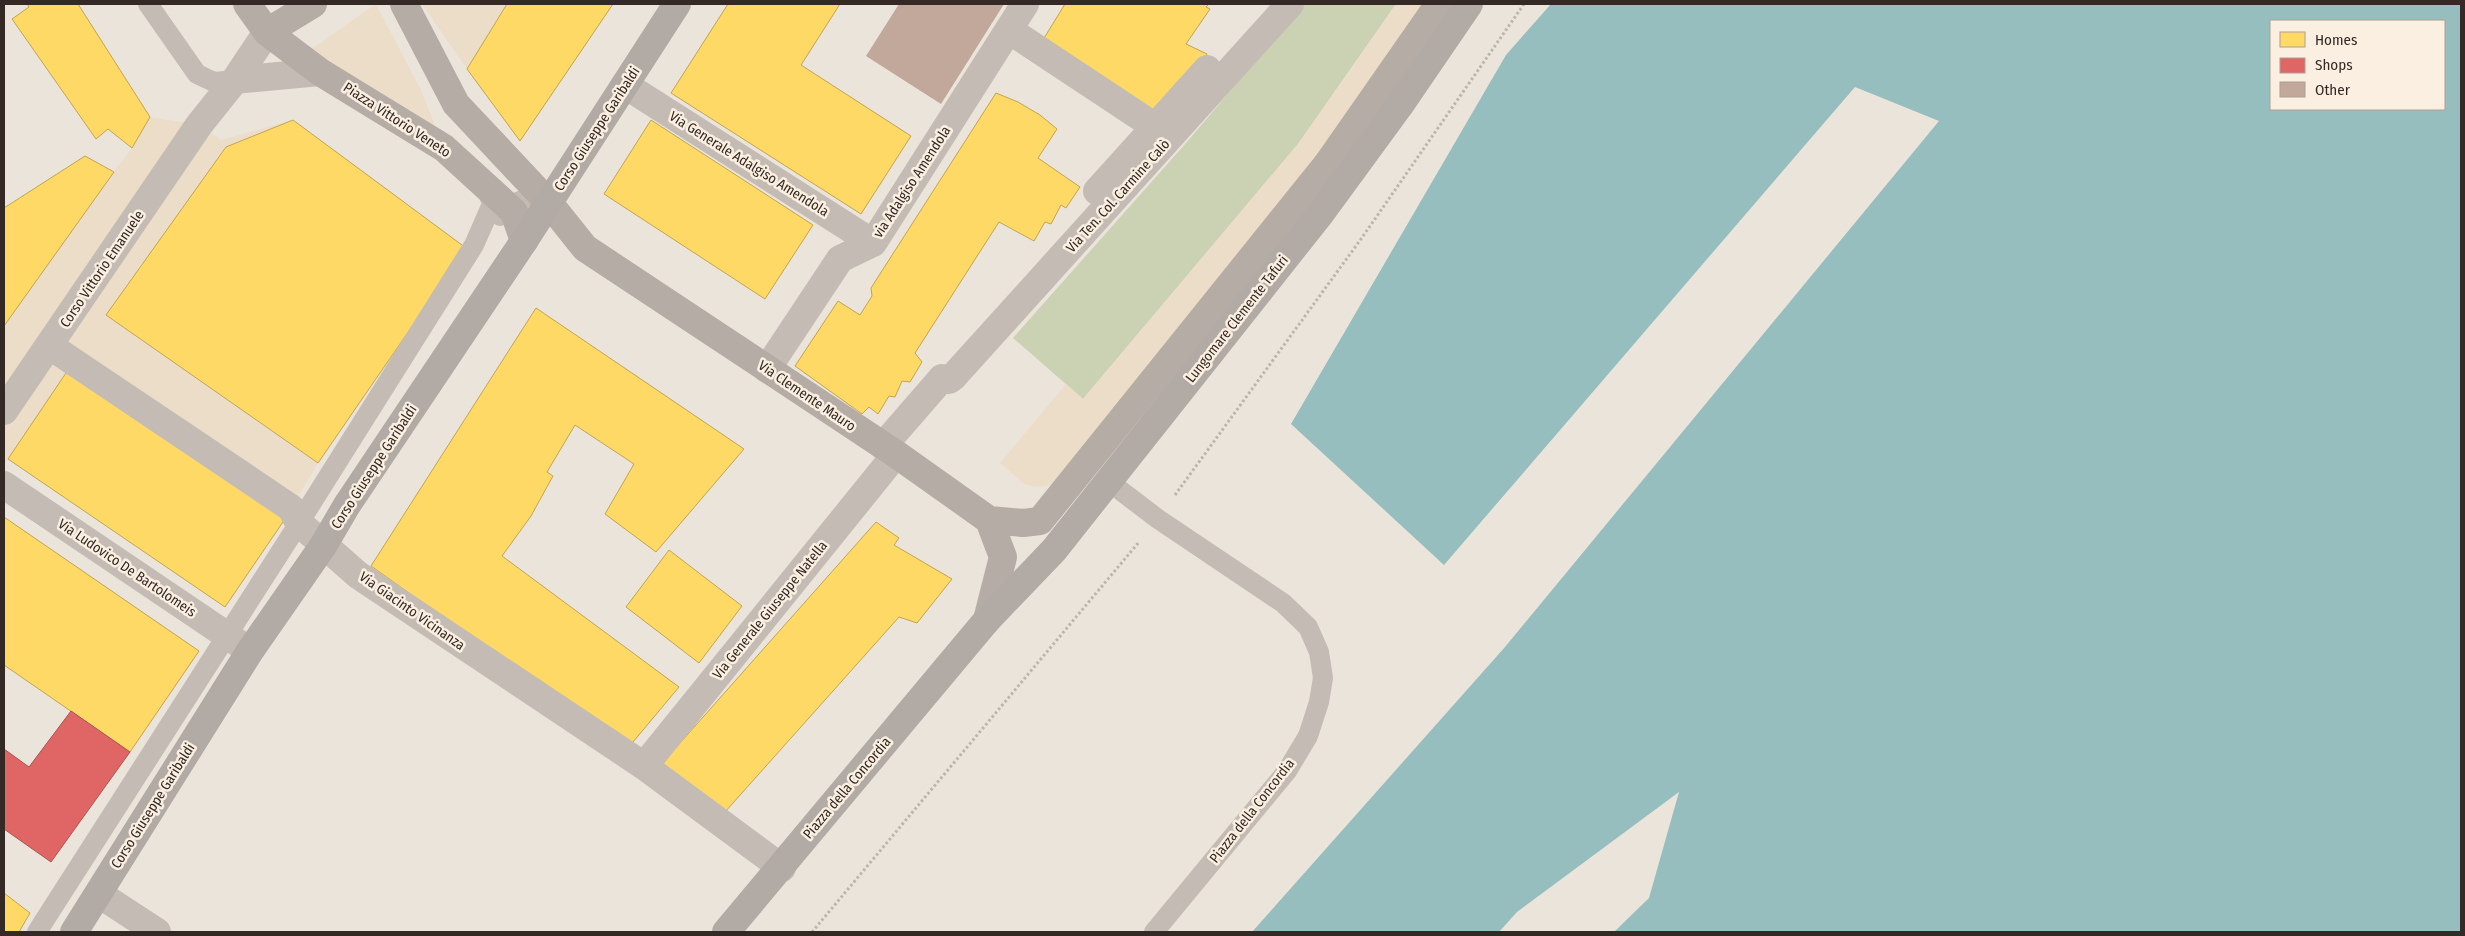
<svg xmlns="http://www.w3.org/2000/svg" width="2465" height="936" viewBox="0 0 2465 936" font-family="'Fira Sans Condensed',sans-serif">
  <rect width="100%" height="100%" fill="#ebe4db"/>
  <!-- green -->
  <path fill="#cbd1b3" d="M1304 4H1396L1298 144 1083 399 1013 338 1186 143Z"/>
  <!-- plaza -->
  <path fill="#ecddc8" d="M376 4 421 90 444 148 300 57Z
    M422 4H507L467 69Z
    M1396 4H1426L1317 159 1062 473 1051 485 1036 487 1024 484 1000 463 1066 384 1083 399 1298 144Z
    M150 117 199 125 221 140 293 120 226 148 106 315 318 463 291 508 68 370 4 465V324L61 240 132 148Z"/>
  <!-- water -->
  <path fill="#96bebe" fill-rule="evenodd" d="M1551 4H2461V932H1614L1649 898 1679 792 1517 912 1499 932H1252L1505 647 1939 121 1855 87 1444 565 1291 424 1506 55ZM2271 21H2444V109H2271Z"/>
  <!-- homes -->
  <path fill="#ffd966" stroke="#c2a452" d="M27 4H78L150 117 132 148 108 129 96 139 12 19 29 7Z
    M507 4H613L520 141 467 69Z
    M728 4H840L801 65 911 136 861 214 671 93Z
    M1065 4H1209L1206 7 1210 9 1186 44 1207 54 1195 77 1162 117 1041 43Z
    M996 93 1018 102 1040 115 1057 129 1038 158 1080 187 1066 208 1061 205 1051 224 1045 222 1034 241 999 222 915 353 922 362 910 382 902 381 895 397 889 396 878 414 869 407 862 414 795 366 838 301 860 315 872 296 871 288Z
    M293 120 466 248 318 463 106 315 226 147Z
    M651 120 813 225 765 299 604 194Z
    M85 156 114 172 4 326V208Z
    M536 308 744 449 656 552 605 514 634 464 575 425 547 472 553 476 531 516 502 556 679 687 628 748 371 566Z
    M68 370 285 519 225 607 8 459Z
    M4 517 199 651 130 752 4 665Z
    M876 522 899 538 894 545 952 579 917 623 899 617 725 812 657 769Z
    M669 550 742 606 699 663 626 607Z
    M4 893 30 913 19 932H4Z"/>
  <!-- shops -->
  <path fill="#e06666" stroke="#ac5452" d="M71 711 130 752 51 862 4 829V749L29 767Z"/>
  <!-- building -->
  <path fill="#c1a89b" d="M899 4H1004L941 104 866 56Z"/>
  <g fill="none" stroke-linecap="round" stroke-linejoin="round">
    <!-- path -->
    <path stroke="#bdb5ad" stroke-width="3" stroke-dasharray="2.5 2.5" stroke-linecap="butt" d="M1175 495 1361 239 1524 4
      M812 932 1139 542"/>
    <!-- lane -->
    <path stroke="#c4bcb4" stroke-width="20" d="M148 4 197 74 214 82 235 80
      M500 216C517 196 524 199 549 203
      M1108 481 1158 519 1283 603 1308 627 1319 652 1323 678 1319 702 1308 736 1287 771 1154 932
      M37 932 299 523 474 245 492 204 486 186"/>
    <!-- street -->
    <path stroke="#c4bcb4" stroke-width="28" d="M1009 30 1154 126
      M235 80 320 72
      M625 85 873 243
      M1097 191 1207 69
      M50 346 291 508 299 523 358 575 644 766 782 868
      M767 369 840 259 873 243 1025 4
      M942 378 949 380 953 377 1290 4
      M4 411 199 125 235 80 267 32
      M883 446 942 378
      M4 485 250 651
      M644 766 896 454
      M99 894 157 932"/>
    <!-- secondary -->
    <path stroke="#b5aca5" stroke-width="28" d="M247 4 267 32 313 4
      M404 4 456 104 549 203 585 248 896 454 989 520 1003 557 987 620
      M267 32 320 72 444 148 514 212 524 241
      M989 520 1023 523 1040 521 1328 163 1439 4"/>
    <!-- primary -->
    <path stroke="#b2aaa4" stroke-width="28" d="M74 932 250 651 323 546 347 505 524 241 677 4
      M726 932 987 620 1054 550 1321 213 1400 105 1469 4"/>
  </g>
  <g text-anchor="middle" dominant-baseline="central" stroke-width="5" stroke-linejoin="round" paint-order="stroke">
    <!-- street labels -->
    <g font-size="14" fill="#342924" stroke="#faefe0">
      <text transform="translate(397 120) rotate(33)">Piazza Vittorio Veneto</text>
      <text transform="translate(597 129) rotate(-57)">Corso Giuseppe Garibaldi</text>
      <text transform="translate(749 164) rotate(32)">Via Generale Adalgiso Amendola</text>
      <text transform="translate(912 182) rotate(-57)">via Adalgiso Amendola</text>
      <text transform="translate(1118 196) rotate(-48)">Via Ten. Col. Carmine Calò</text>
      <text transform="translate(102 269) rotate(-56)">Corso Vittorio Emanuele</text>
      <text transform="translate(1237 319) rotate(-52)">Lungomare Clemente Tafuri</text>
      <text transform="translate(807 396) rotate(34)">Via Clemente Mauro</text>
      <text transform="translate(374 467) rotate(-57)">Corso Giuseppe Garibaldi</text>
      <text transform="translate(127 568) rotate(34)">Via Ludovico De Bartolomeis</text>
      <text transform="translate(770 610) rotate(-51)">Via Generale Giuseppe Natella</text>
      <text transform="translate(412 611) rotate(35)">Via Giacinto Vicinanza</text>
      <text transform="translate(847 788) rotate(-50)">Piazza della Concordia</text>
      <text transform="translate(153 806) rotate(-58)">Corso Giuseppe Garibaldi</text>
      <text transform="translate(1252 811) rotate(-52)">Piazza della Concordia</text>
    </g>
  </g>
  <!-- border -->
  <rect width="2465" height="936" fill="none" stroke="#342924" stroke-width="10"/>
  <!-- legend -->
  <rect x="2270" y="20" width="175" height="90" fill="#faefe0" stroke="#aba095"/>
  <rect x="2280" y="32" width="25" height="15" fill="#ffd966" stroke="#aba095"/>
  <text x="2315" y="45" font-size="15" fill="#342924">Homes</text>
  <rect x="2280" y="58" width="25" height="15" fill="#e06666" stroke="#aba095"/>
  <text x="2315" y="70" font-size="15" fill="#342924">Shops</text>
  <rect x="2280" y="82" width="25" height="15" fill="#c1a89b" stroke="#aba095"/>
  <text x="2315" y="95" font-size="15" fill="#342924">Other</text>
</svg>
